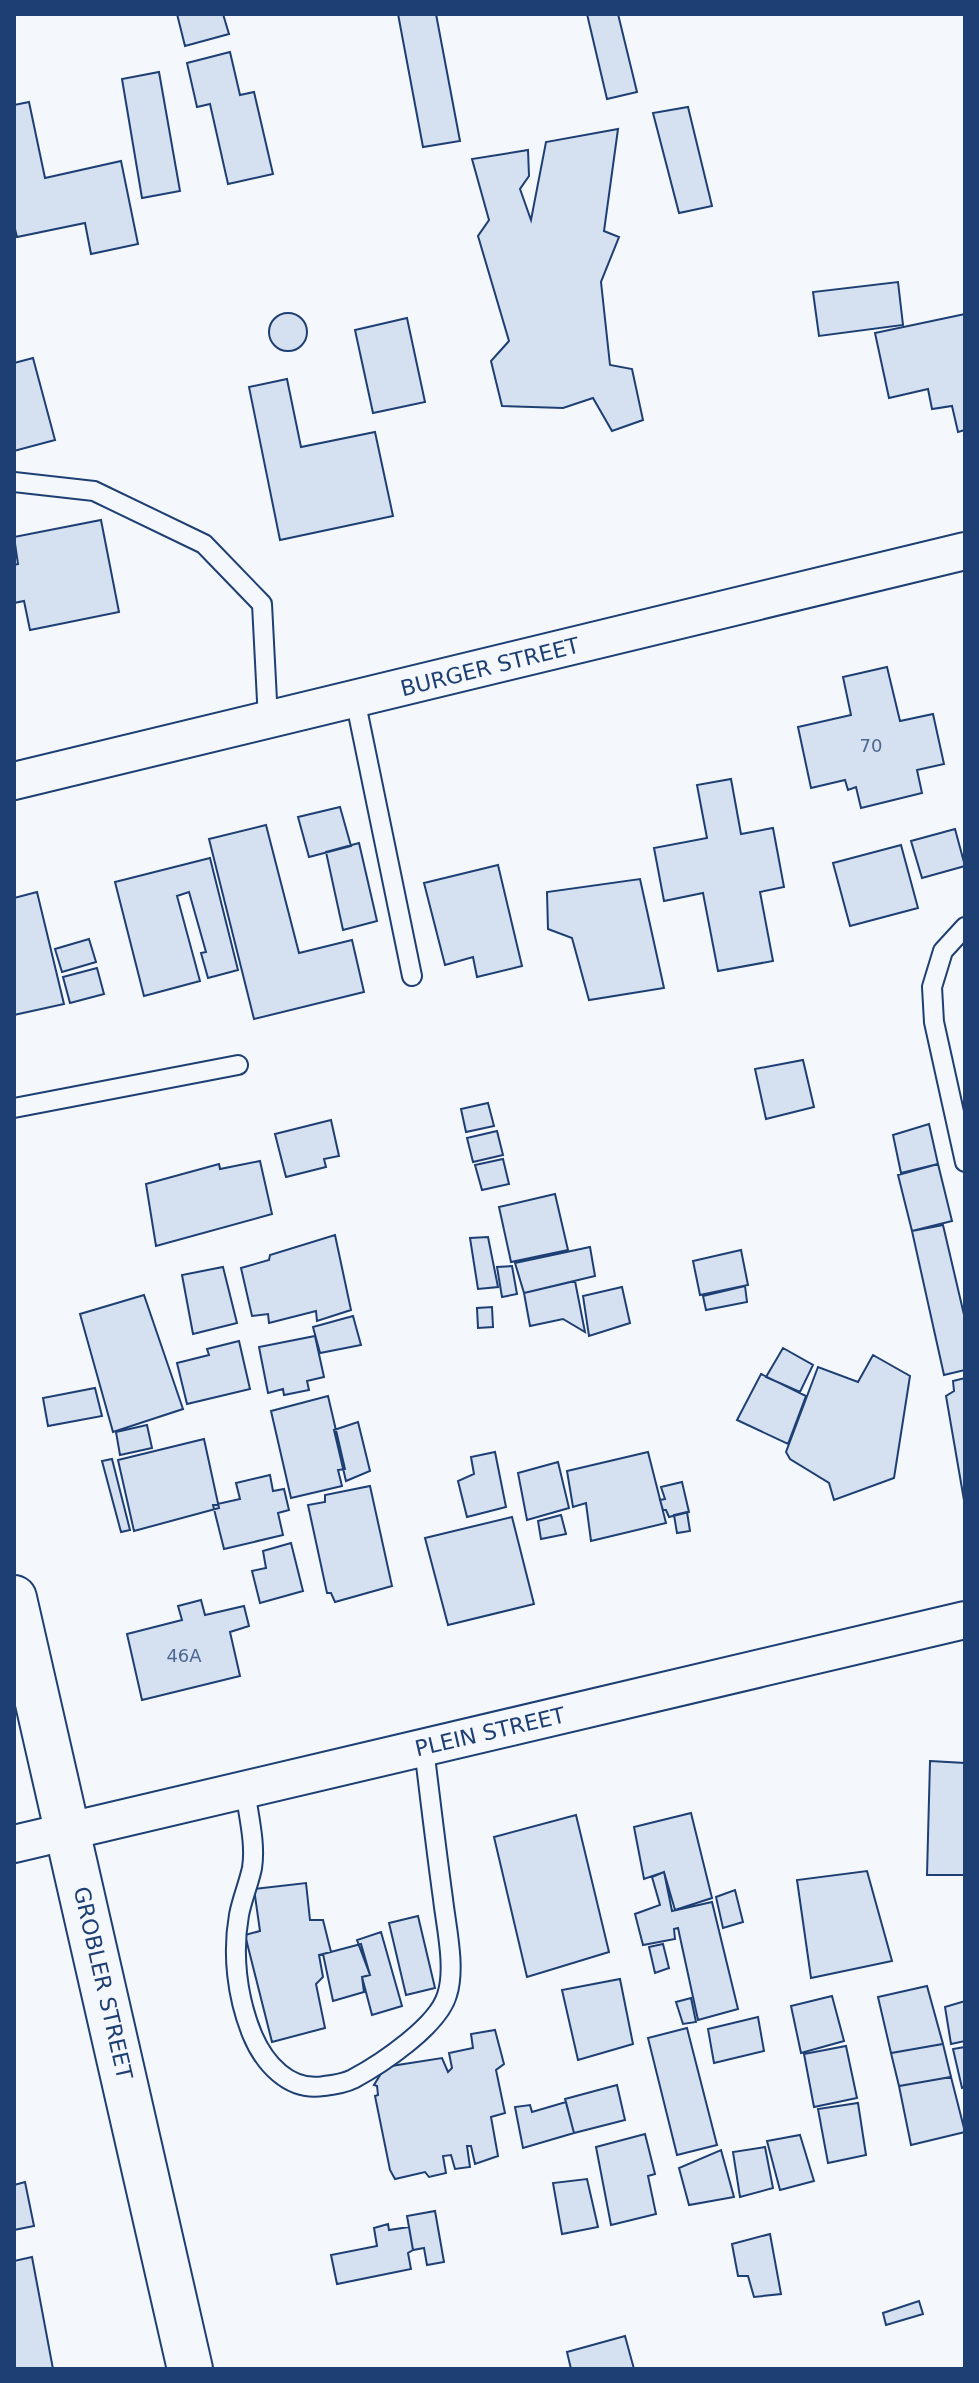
<svg xmlns="http://www.w3.org/2000/svg" width="979" height="2383" viewBox="0 0 979 2383" font-family="'DejaVu Sans',sans-serif">
  <rect width="100%" height="100%" fill="#f4f7fb"/>
  <!-- building -->
  <path fill="#d5e0f0" stroke="#1d3f73" stroke-width="2" d="M177 14H223L229 34 185 46Z
    M398 14H436L460 141 423 147Z
    M587 14H618L637 92 607 99Z
    M230 52 240 95 254 92 273 174 228 184 210 104 197 107 187 63Z
    M159 72 180 191 142 198 122 79Z
    M29 102 45 178 121 161 138 244 91 254 85 223 17 237 14 225V105Z
    M688 107 712 206 679 213 653 113Z
    M618 129 604 231 619 237 601 282 610 365 632 369 643 420 612 431 593 398 563 408 502 406 491 361 509 341 478 236 489 220 472 159 528 150 529 176 520 189 531 220 546 142Z
    M898 282 903 325 819 336 813 292Z
    M269 332a19 19 0 1 1 38 0a19 19 0 1 1-38 0Z
    M965 314V430L958 432 952 406 932 409 928 389 889 398 875 333Z
    M407 318 425 402 373 413 355 330Z
    M33 358 55 440 14 451V363Z
    M287 379 301 447 375 432 393 516 280 540 249 387Z
    M101 520 119 612 30 630 24 601 14 603V565L18 564 14 537Z
    M887 667 900 721 933 714 944 764 917 770 922 793 861 808 856 787 848 790 845 780 811 788 798 727 851 715 843 677Z
    M731 779 741 834 773 828 784 887 760 892 773 961 718 971 703 893 664 901 654 848 707 838 697 785Z
    M340 807 351 846 309 857 298 817Z
    M266 825 299 953 352 940 364 992 254 1019 209 839Z
    M955 829 965 866 922 878 911 841Z
    M359 843 377 921 343 930 326 852Z
    M901 845 918 908 850 926 833 863Z
    M210 858 238 970 208 978 201 953 206 952 189 892 177 896 200 981 144 996 115 882Z
    M498 865 522 966 477 977 473 957 445 965 424 883Z
    M640 879 664 988 589 1000 572 938 548 929 547 892Z
    M37 892 64 1004 14 1015V898Z
    M89 939 96 962 62 972 55 949Z
    M97 968 104 994 70 1003 63 977Z
    M803 1060 814 1107 766 1119 755 1069Z
    M488 1103 494 1126 466 1132 461 1109Z
    M331 1120 339 1156 324 1159 326 1167 286 1177 275 1134Z
    M929 1124 938 1164 901 1173 893 1135Z
    M497 1131 503 1155 473 1162 467 1138Z
    M503 1159 509 1184 482 1190 475 1165Z
    M260 1161 272 1214 156 1246 146 1184 219 1164 220 1169Z
    M938 1164 952 1221 912 1231 898 1175Z
    M555 1194 568 1250 511 1262 499 1207Z
    M943 1225 965 1319V1370L944 1375 912 1231Z
    M335 1235 351 1310 317 1321 316 1311 269 1323 268 1314 252 1316 241 1268 269 1260 270 1255Z
    M488 1237 498 1287 478 1289 470 1238Z
    M590 1247 595 1276 524 1293 515 1263Z
    M741 1250 748 1285 700 1295 693 1261Z
    M512 1266 517 1294 502 1297 497 1267Z
    M223 1267 237 1323 193 1334 182 1275Z
    M575 1281 585 1332 563 1319 530 1326 524 1293Z
    M745 1286 747 1302 706 1310 703 1296Z
    M622 1287 630 1323 589 1336 583 1296Z
    M144 1295 183 1409 113 1432 80 1314Z
    M492 1307 493 1327 478 1328 477 1308Z
    M353 1316 361 1345 320 1353 313 1327Z
    M315 1336 324 1377 307 1381 309 1390 284 1395 283 1389 268 1393 259 1347Z
    M239 1341 250 1389 187 1404 177 1363 209 1355 207 1349Z
    M783 1348 813 1365 800 1392 766 1377Z
    M873 1355 910 1376 894 1478 834 1500 829 1483 790 1459 786 1452 818 1367 858 1382Z
    M761 1374 806 1396 788 1444 737 1420Z
    M965 1378V1506L946 1396 954 1391 953 1381Z
    M95 1388 102 1416 48 1426 43 1398Z
    M328 1396 345 1469 338 1470 342 1486 291 1498 271 1411Z
    M358 1422 370 1471 346 1481 334 1430Z
    M147 1425 152 1448 120 1455 116 1432Z
    M204 1439 219 1508 134 1531 118 1460Z
    M495 1452 506 1507 467 1517 458 1481 474 1474 471 1457Z
    M648 1452 666 1523 591 1541 586 1503 573 1507 567 1471Z
    M112 1459 130 1530 121 1532 102 1461Z
    M558 1462 569 1508 527 1520 518 1473Z
    M270 1475 273 1491 284 1489 289 1510 278 1513 283 1535 224 1549 213 1505 240 1499 236 1483Z
    M682 1482 689 1512 669 1517 666 1510H663L660 1500 665 1499 661 1487Z
    M370 1486 392 1586 335 1602 331 1593H327L308 1505 325 1502V1495Z
    M687 1512 690 1531 677 1533 674 1515Z
    M561 1515 566 1534 541 1539 538 1521Z
    M512 1517 534 1604 448 1625 425 1538Z
    M291 1543 303 1591 260 1603 252 1571 266 1568 263 1551Z
    M201 1600 205 1615 244 1606 249 1626 230 1632 240 1676 142 1700 127 1634 182 1620 178 1606Z
    M930 1761 965 1763V1875H927Z
    M691 1813 712 1898 675 1910 664 1872 644 1879 634 1827Z
    M576 1815 609 1952 527 1977 494 1837Z
    M867 1871 892 1961 811 1978 797 1880Z
    M664 1872 672 1911 712 1902 738 2009 698 2020 678 1928 674 1929 675 1939 643 1945 635 1914 660 1905 652 1877Z
    M306 1883 310 1920H323L331 1952 319 1955 323 1977 316 1984 325 2028 272 2042 245 1935 260 1931 254 1889Z
    M735 1890 743 1922 723 1928 716 1897Z
    M418 1916 435 1988 406 1995 389 1923Z
    M381 1932 402 2006 372 2015 362 1977 370 1975 357 1940Z
    M361 1944 370 1975 362 1977 364 1992 333 2001 323 1954Z
    M663 1944 669 1968 655 1973 649 1947Z
    M620 1979 633 2044 578 2060 562 1990Z
    M927 1986 943 2044 891 2053 878 1997Z
    M832 1996 844 2041 801 2053 791 2006Z
    M691 1998 696 2022 683 2024 676 2002Z
    M965 2001V2041L951 2044 945 2007Z
    M758 2017 764 2051 714 2063 708 2029Z
    M687 2028 717 2145 677 2155 648 2038Z
    M495 2030 504 2064 496 2070 505 2113 491 2117 498 2156 475 2164 471 2146H467L470 2167 455 2169 451 2155 443 2156 446 2173 429 2177 425 2172 395 2179 390 2170 375 2096 378 2095 377 2086 374 2085 385 2067 442 2058 448 2072 452 2068 449 2053 473 2048 471 2034Z
    M943 2044 951 2077 899 2086 891 2053Z
    M846 2046 857 2098 814 2107 804 2054Z
    M965 2047V2087L962 2088 953 2049Z
    M951 2077 965 2132 911 2145 899 2086Z
    M617 2085 625 2120 574 2133 565 2099Z
    M566 2102 574 2133 523 2148 515 2107 530 2105 532 2112Z
    M858 2103 866 2155 828 2163 818 2109Z
    M645 2134 655 2174 648 2176 656 2214 611 2225 596 2147Z
    M800 2135 814 2181 780 2190 767 2141Z
    M765 2147 773 2188 740 2197 733 2152Z
    M721 2150 734 2197 689 2205 679 2168Z
    M587 2179 598 2227 562 2234 553 2183Z
    M25 2182 34 2226 14 2230V2185Z
    M435 2211 444 2262 427 2265 424 2248 413 2250 407 2216Z
    M388 2224 389 2230 409 2227 413 2250 408 2253 411 2269 337 2284 331 2255 377 2246 374 2228Z
    M770 2234 781 2294 754 2297 748 2276H738L732 2244Z
    M32 2257 53 2369H14V2261Z
    M919 2301 923 2314 886 2325 883 2313Z
    M625 2336 634 2369H571L567 2352Z"/>
  <g fill="none" stroke-linecap="round" stroke-linejoin="round">
    <defs>
      <path id="lane" d="M14 482 94 491 204 544 262 604 268 720
        M355 699 412 976
        M965 927 943 951 932 987 934 1022 965 1162
        M14 1108 238 1065
        M245 1789C248 1814 256 1843 252 1868 249 1883 242 1899 239 1915 232 1954 237 1997 252 2034 264 2063 289 2092 324 2086 333 2085 345 2083 353 2079 381 2064 438 2026 447 1995 456 1968 446 1926 443 1899 436 1848 430 1798 424 1748"/>
      <path id="street" d="M14 781 965 551
        M14 1844 965 1620"/>
      <path id="primary" d="M14 1598 190 2369"/>
    </defs>
    <!-- lane casing -->
    <use href="#lane" stroke="#1d3f73" stroke-width="22"/>
    <!-- street casing -->
    <use href="#street" stroke="#1d3f73" stroke-width="40"/>
    <!-- primary casing -->
    <use href="#primary" stroke="#1d3f73" stroke-width="48"/>
    <!-- lane -->
    <use href="#lane" stroke="#f4f7fb" stroke-width="18"/>
    <!-- street -->
    <use href="#street" stroke="#f4f7fb" stroke-width="36"/>
    <!-- primary -->
    <use href="#primary" stroke="#f4f7fb" stroke-width="44"/>
  </g>
  <g text-anchor="middle" dominant-baseline="central" stroke-width="6" stroke-linejoin="round" paint-order="stroke">
    <!-- number labels -->
    <g font-size="18" fill="#4b6792">
      <text x="871" y="745">70</text>
      <text x="184" y="1655">46A</text>
    </g>
    <!-- street labels -->
    <g font-size="22" fill="#1d3f73" stroke="#f4f7fb">
      <text transform="translate(490 667) rotate(-14)">BURGER STREET</text>
      <text transform="translate(490 1732) rotate(-13)">PLEIN STREET</text>
      <text transform="translate(103 1983) rotate(77)">GROBLER STREET</text>
    </g>
  </g>
  <!-- border -->
  <rect width="979" height="2383" fill="none" stroke="#1d3f73" stroke-width="32"/>
</svg>
